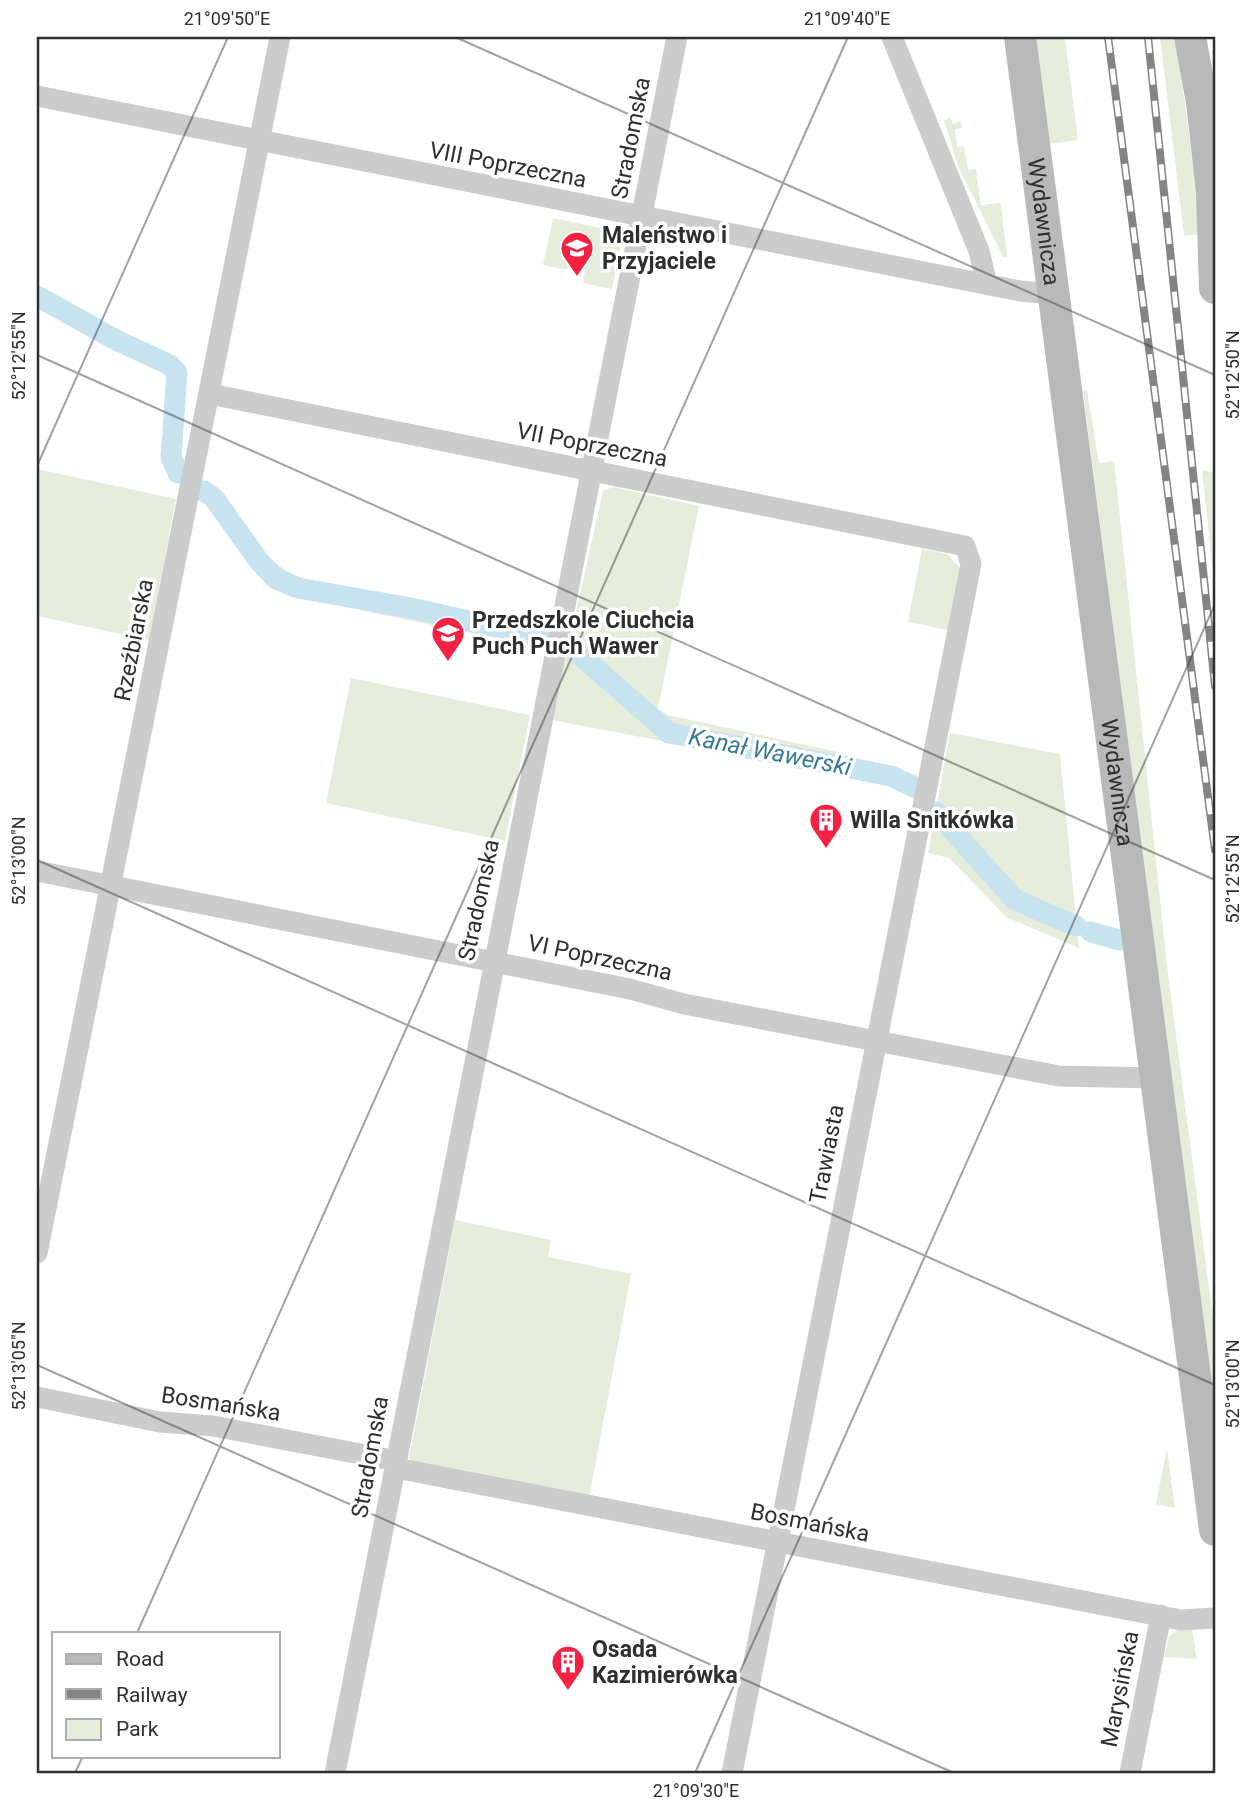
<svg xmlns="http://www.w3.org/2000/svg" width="1252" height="1810" viewBox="0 0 1252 1810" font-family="Roboto,sans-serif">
  <rect width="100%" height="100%" fill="#fff"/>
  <!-- green -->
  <path fill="#e7eddb" d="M1035 37H1065L1078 140 1049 144Z
    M1160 37H1176L1202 234 1184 236Z
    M950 117 953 124 961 121 962 128 955 129 957 147 964 146 968 170 976 169 981 205 1001 203 1007 257H1003L958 166 944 120Z
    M553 218 623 233 612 289 583 283 586 264 569 261 567 270 543 265Z
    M1087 390 1099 463 1114 461 1167 966 1215 1334V1418L1083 391Z
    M37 469 176 499 149 640 37 616Z
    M1202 470 1215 473V593Z
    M206 486C243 518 257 562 304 579L548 628 545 648 364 611 285 590 273 584 203 502Z
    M613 487 699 506 658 709 668 715 829 750 917 775 912 799 898 788 871 781 552 720 603 491Z
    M922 549 947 554 960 568 948 630 908 622Z
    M351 678 530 715 505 841 326 803Z
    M950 733 1060 754 1079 948 1006 917 949 858 928 853Z
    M455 1220 551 1240 548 1257 631 1274 589 1499 417 1464 409 1458Z
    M1167 1448 1175 1508 1156 1504Z
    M1179 1628 1192 1629 1197 1659 1164 1657 1169 1637Z"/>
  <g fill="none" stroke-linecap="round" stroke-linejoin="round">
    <!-- canal -->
    <path stroke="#c6e3ef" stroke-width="21" d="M37 296 116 340 170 365 177 373 171 457 178 473
      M204 491 214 498 259 561 276 579 298 588 411 608 545 638
      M571 647 669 733 891 776 914 787
      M936 812 1015 900 1076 926
      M1091 932 1119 940"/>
    <!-- minor -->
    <path stroke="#ccc" stroke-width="21" d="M892 37 979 251 987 284
      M37 96 1020 291 1054 294
      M210 394 965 546 971 564 732 1773
      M37 871 630 989 684 1004 1059 1076 1155 1078
      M37 1253 280 37
      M37 1397 160 1422 213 1426 397 1461
      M396 1468 1181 1620 1215 1618
      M335 1773 677 37
      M1130 1773 1161 1615"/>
    <!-- secondary -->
    <g stroke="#b9b9b9" stroke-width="32">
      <path id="s1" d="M1020 37 1215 1530"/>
      <path d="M1190 37 1202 102 1212 192 1215 288"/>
    </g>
    <defs>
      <path id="rail" d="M1108 37 1215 850
        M1148 37 1215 686"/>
    </defs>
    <!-- rail casing -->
    <use href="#rail" stroke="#848484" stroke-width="8"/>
    <!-- rail -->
    <use href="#rail" stroke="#fff" stroke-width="5" stroke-dasharray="16" stroke-linecap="butt"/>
  </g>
  <!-- ticks -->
  <path fill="none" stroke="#2f2f2f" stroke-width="2" stroke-opacity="0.45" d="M455 37 1215 375M37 355 1215 880M37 466 228 37M37 860 1215 1385M37 1365 954 1773M137 1633 848 37M75 1773 83 1756M695 1773 1215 604"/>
  <!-- icons -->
  <defs>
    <symbol id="school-pin" viewBox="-11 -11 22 30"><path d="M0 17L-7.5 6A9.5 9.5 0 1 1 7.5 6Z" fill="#f52143" stroke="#fff"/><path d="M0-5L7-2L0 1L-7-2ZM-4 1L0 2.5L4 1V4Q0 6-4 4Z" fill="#fff"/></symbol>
    <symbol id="building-pin" viewBox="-11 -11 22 30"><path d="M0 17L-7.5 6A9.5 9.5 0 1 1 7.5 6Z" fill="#f52143" stroke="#fff"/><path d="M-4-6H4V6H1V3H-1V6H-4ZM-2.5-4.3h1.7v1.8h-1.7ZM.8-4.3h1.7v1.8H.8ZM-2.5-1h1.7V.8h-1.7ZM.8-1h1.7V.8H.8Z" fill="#fff"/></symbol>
  </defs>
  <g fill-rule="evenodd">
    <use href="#school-pin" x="558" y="229" width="38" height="52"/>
    <use href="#school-pin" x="429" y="614" width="38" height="52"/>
    <use href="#building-pin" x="807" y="801" width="38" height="52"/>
    <use href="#building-pin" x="549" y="1643" width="38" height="52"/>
  </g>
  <g text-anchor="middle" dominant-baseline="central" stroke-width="7" stroke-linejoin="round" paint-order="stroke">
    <!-- street labels -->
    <g font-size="23" fill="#2f2f2f" stroke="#fff">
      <text transform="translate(631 138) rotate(-79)">Stradomska</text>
      <text transform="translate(508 165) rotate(11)">VIII Poprzeczna</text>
      <text stroke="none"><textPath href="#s1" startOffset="186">Wydawnicza</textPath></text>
      <text transform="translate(592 445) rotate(11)">VII Poprzeczna</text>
      <text transform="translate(134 640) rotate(-79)">Rzeźbiarska</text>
      <text stroke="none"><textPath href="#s1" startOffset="752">Wydawnicza</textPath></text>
      <text transform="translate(479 900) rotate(-78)">Stradomska</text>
      <text transform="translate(600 958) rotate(12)">VI Poprzeczna</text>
      <text transform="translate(827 1154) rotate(-79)">Trawiasta</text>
      <text transform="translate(221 1404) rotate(9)">Bosmańska</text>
      <text transform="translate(370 1457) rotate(-80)">Stradomska</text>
      <text transform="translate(810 1523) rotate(11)">Bosmańska</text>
      <text transform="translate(1120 1689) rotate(-79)">Marysińska</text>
    </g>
    <!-- poi labels -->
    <g font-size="23" font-weight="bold" fill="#2f2f2f" stroke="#fff" text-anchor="start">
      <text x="602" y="235">Maleństwo i<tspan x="602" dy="26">Przyjaciele</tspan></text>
      <text x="472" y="620">Przedszkole Ciuchcia<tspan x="472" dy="26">Puch Puch Wawer</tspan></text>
      <text x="850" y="820">Willa Snitkówka</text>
      <text x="592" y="1649">Osada<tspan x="592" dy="26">Kazimierówka</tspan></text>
    </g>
    <!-- water labels -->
    <g font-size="24" font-style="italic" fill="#357b99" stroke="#fff">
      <text transform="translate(770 752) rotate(11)">Kanał Wawerski</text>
    </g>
  </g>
  <!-- border -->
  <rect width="1252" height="1810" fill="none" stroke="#ffffff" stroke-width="77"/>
  <!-- legend -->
  <rect x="52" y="1632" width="228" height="126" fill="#ffffff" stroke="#acacac" stroke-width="2"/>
  <rect x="66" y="1654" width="35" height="10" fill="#b9b9b9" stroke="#acacac" stroke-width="2"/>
  <text x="116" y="1666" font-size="21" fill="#2f2f2f">Road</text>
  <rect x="66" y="1689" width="35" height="10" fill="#848484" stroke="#acacac" stroke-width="2"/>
  <text x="116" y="1702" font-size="21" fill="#2f2f2f">Railway</text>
  <rect x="66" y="1719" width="35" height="21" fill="#e7eddb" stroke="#acacac" stroke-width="2"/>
  <text x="116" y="1736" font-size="21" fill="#2f2f2f">Park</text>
  <rect x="38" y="38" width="1176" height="1734" fill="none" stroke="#2f2f2f" stroke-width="2.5"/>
  <g font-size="18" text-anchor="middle" fill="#2f2f2f">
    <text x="227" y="25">21°09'50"E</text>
    <text x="847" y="25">21°09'40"E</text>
    <text transform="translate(19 356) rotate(-90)" y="6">52°12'55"N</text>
    <text transform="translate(1233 375) rotate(-90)" y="6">52°12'50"N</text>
    <text transform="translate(19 861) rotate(-90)" y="6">52°13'00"N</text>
    <text transform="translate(1233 879) rotate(-90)" y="6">52°12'55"N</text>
    <text transform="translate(19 1366) rotate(-90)" y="6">52°13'05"N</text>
    <text transform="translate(1233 1384) rotate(-90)" y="6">52°13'00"N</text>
    <text x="696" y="1797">21°09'30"E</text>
  </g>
</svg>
